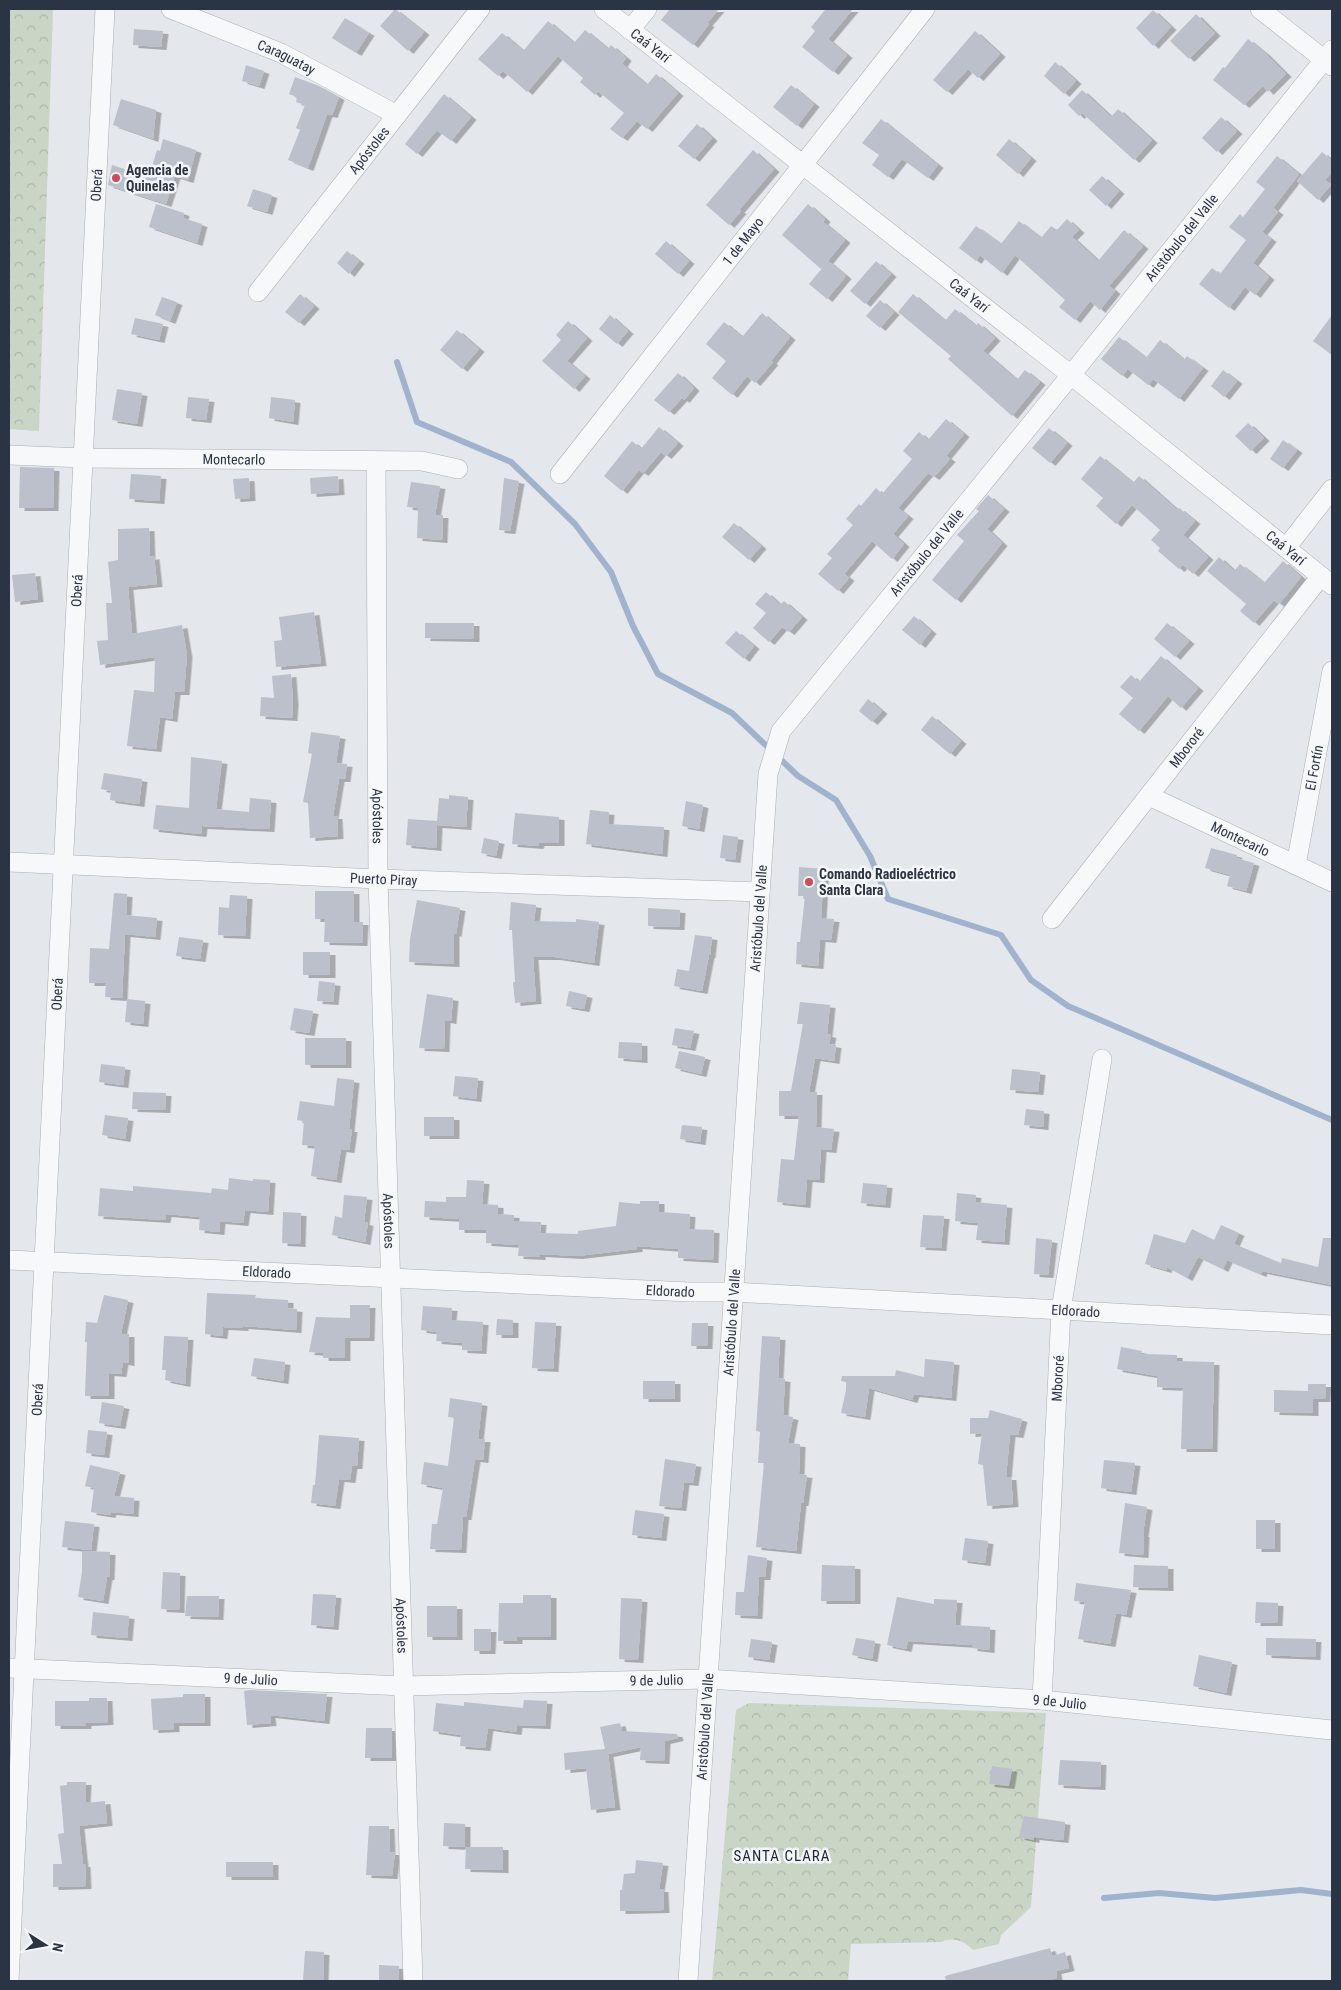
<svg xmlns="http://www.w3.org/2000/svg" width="1341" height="1990" viewBox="0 0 1341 1990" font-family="'Roboto Condensed',sans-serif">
  <defs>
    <pattern id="park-crowns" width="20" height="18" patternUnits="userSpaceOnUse" patternTransform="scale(1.25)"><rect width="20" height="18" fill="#c9d6c5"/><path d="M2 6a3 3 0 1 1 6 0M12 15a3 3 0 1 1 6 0" fill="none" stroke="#adb8ab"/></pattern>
    <filter id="shadow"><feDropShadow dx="5.5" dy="3" stdDeviation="0" flood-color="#0004"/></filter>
  </defs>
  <rect width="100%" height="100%" fill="#e4e7ec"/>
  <!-- park -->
  <path fill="url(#park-crowns)" d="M9 9H53L39 431 9 429Z
    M749 1703 1046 1713 1031 1907 1001 1935 999 1944 973 1950C965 1941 953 1936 941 1942L851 1944 848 1981H712L736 1710Z"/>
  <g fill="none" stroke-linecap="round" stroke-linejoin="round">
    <!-- stream -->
    <path stroke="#9fb4cc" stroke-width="6" d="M397 362 417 422 511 462 575 524 611 572 633 626 658 674 732 713 798 776 836 800 870 856 888 899 1001 935 1031 980 1068 1006 1332 1120
      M1104 1898 1159 1893 1215 1898 1301 1890 1332 1894"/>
  </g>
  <!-- building -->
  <path fill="#bbc0ca" filter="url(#shadow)" d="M395 9 424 32 408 51 380 26Z
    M670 9H719L707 23 709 24 693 45 661 20Z
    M826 9H853L828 39 847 55 833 72 802 47 815 31 811 27Z
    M1153 10 1171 27 1153 46 1136 28Z
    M1196 14 1215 33 1189 59 1170 41Z
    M345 18 369 33 356 53 332 38Z
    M548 21 574 43 585 30 608 49 611 45 626 58 622 64 647 85 656 74 678 93 647 129 637 121 622 138 610 129 624 113 598 91 595 95 580 82 583 78 558 56 527 92 503 71 498 76 478 59 502 33 523 51Z
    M134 29 163 31 161 47 133 45Z
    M975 31 1000 54 978 78 968 69 947 92 933 80Z
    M1248 39 1265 53 1286 74 1268 92 1263 86 1244 105 1213 80 1223 67 1225 68Z
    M1055 62 1076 81 1064 94 1044 76Z
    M246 65 264 71 259 86 242 81Z
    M295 77 319 86 339 97 332 115 327 114 308 168 288 160 300 130 296 128 305 105 296 102 297 97 289 94Z
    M791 85 814 104 797 126 773 107Z
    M1082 90 1111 117 1118 109 1152 140 1134 160 1082 113 1079 116 1068 105Z
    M444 94 471 117 451 141 437 130 417 154 405 144Z
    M121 99 156 110 153 139 113 125Z
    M1221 117 1237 131 1217 152 1202 138Z
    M881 119 938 165 928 178 902 159 888 177 872 165 879 155 862 143Z
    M697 124 712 138 694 159 678 146Z
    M163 139 196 150 188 180 175 176 166 204 108 185 112 165 149 177 157 150 160 151Z
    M1009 139 1031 158 1018 174 996 155Z
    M753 150 774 169 739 210 741 211 729 225 706 205Z
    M1322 152 1332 161V172L1325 180 1331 185 1318 200 1297 181Z
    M1277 156 1299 174 1273 208 1278 212 1262 232 1271 239 1253 263 1269 277 1255 295 1245 287 1229 308 1199 284 1212 268 1220 274 1246 240 1229 227 1240 214 1243 217 1265 189 1256 182Z
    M1102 176 1119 191 1106 206 1089 190Z
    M253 189 272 195 267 212 247 206Z
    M156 204 184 213 183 218 202 224 197 243 149 227Z
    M808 204 825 219 823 222 845 240 821 269 782 235Z
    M1067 219 1079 230 1072 237 1098 261 1124 230 1143 246 1109 286 1115 291 1100 310 1090 301 1075 320 1059 307 1065 300 1015 255 1002 273 980 255 976 261 959 248 976 226 1001 244 1019 221 1041 238 1051 226 1057 230Z
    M666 241 689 261 678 274 655 254Z
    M347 251 359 261 349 274 337 263Z
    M828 261 846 276 827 299 809 284Z
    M876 261 891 274 865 304 850 291Z
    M300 294 314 306 299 323 285 312Z
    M913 294 945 321 955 309 976 326 978 323 995 338 983 351 1017 380 1025 370 1040 382 1012 416 948 359 951 356 898 312Z
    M162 297 177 302 170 321 155 315Z
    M880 300 894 312 880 328 866 316Z
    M762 313 790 337 771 361 773 362 755 383 747 376 732 395 712 378 726 361 706 344 724 322 742 337Z
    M610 315 628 331 617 344 599 329Z
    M1332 315V355L1313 341Z
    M135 318 163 324 159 340 131 334Z
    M568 321 587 338 567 361 585 376 574 389 542 361 561 340 556 335Z
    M457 330 479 349 462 369 440 350Z
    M1119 337 1146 358 1160 340 1184 360 1187 356 1203 368 1179 399 1153 379 1148 385 1128 369 1122 376 1101 359Z
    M1223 370 1237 381 1224 397 1211 386Z
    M678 373 694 388 684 400 682 398 669 412 654 400Z
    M117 389 142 393 137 424 112 420Z
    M188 397 209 399 206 420 186 418Z
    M271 397 295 400 293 422 269 418Z
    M946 419 964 434 946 456 950 459 934 477 928 473 898 508 908 516 893 534 904 544 892 559 872 541 844 574 849 578 838 591 818 574 832 558 827 554 853 525 846 519 859 504 861 506 876 488 882 494 912 459 903 451 919 432 928 440Z
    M1248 423 1264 438 1251 451 1235 436Z
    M659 427 678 443 666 456 661 452 643 473 639 470 622 491 604 476 632 441 641 449Z
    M1049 428 1067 443 1050 463 1032 448Z
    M1283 440 1297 450 1283 468 1270 459Z
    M1100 456 1133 483 1139 476 1177 510 1179 508 1195 521 1183 535 1208 557 1193 574 1183 565 1179 569 1158 551 1160 548 1151 540 1160 530 1132 505 1116 524 1096 506 1103 498 1081 479Z
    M20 467 54 468 53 508H19Z
    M131 474 161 476 159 501 129 499Z
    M338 476 339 492 311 494 310 478Z
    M249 478 250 498 235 499 233 479Z
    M504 478 519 481 510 531 499 530Z
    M411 482 440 486 435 515H443L442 540 417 538 418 508 407 507Z
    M988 495 1004 509 987 529 1002 543 956 600 932 580 964 541 957 535 979 511 976 509Z
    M734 523 761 546 749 560 722 537Z
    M149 528 150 557 154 556 157 584 128 587 132 634 182 625 187 655 184 692H175L172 719 160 717 156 749 127 746 134 690 154 692 155 657 100 665 97 641 108 640 106 603H112L108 562 118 560V529Z
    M1219 557 1234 571 1240 564 1264 583 1283 561 1301 577 1279 604 1274 600 1254 623 1240 611 1246 604 1207 571Z
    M35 573 38 599 15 602 12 575Z
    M766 592 780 605 784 601 802 617 789 632 782 627 769 642 753 628 766 613 755 604Z
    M314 612 321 663 276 667 274 641 282 640 279 617Z
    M914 616 931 631 920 645 902 630Z
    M425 623H474V639L425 638Z
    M1167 623 1189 641 1175 657 1154 639Z
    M736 631 754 646 744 659 725 643Z
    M1161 656 1198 688 1181 708 1168 696 1139 731 1119 714 1133 698 1120 687 1131 675 1139 682Z
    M291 674 293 702 292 718 260 716 261 697 274 698 272 676Z
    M868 699 882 711 872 722 859 711Z
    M932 716 961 741 950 754 921 730Z
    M311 732 340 736 336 763 347 764 345 779H339L333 816H337L338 836 310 838 308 803 303 802 312 754 308 753Z
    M191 757 222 761 216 809 249 812 250 798 271 800 269 829 202 826 201 834 153 829 156 805 189 808Z
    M104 773 142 779 139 804 110 800 111 791 101 789Z
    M449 795 468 797 466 827 437 825 436 848 406 845 408 819 437 821 439 798 449 799Z
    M686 801 703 805 699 829 682 826Z
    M590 810 609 812 608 824 664 827 662 854 586 844Z
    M515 813 559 817V843H539L538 846 512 844Z
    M723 835 738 837 735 860 720 858Z
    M484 838 499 841 496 856 481 853Z
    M1211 848 1237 855 1236 858 1254 863 1246 891 1227 886 1230 875 1205 868Z
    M799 867 824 869 821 918 834 919 831 940 820 939 818 966 796 964 797 942H800L805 896H798Z
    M315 891H354V922H363L362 943 324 942 325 919H315Z
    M114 893 127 894 126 915 157 918 155 937 125 934 122 998 105 997 106 983H89L90 948 109 949Z
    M230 895 247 896 245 936 218 935 219 907 229 908Z
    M417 900 460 908 456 934 454 933V964L409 962 410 939Z
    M511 902 536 905 534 921 576 922V919L599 922 594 963 555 957H533L536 1001 515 1003 513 982H515L512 930H509Z
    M648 908 680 910 679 927 648 926Z
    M695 935 712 937 710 955H709L702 991 674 986 677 969 689 971Z
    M179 937 203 940 200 959 176 956Z
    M303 952H330V975H303Z
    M319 981 335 983 333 1002 317 1001Z
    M569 991 587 995 584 1009 566 1006Z
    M427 994 453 998 451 1021 445 1020 444 1049 419 1048Z
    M127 999 145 1001 143 1024 125 1022Z
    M800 1002 830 1005 827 1034 831 1035 829 1044 836 1045 834 1061 815 1058 809 1092H817L816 1127 834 1129 831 1150 821 1149 819 1180 807 1179 805 1205 777 1202 781 1159 794 1160 799 1116H779V1091H791L803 1024H797Z
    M294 1008 313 1011 309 1033 290 1030Z
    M675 1028 694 1031 690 1048 672 1045Z
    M305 1038H346V1065H305Z
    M619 1042 642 1043V1060L618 1058Z
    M679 1051 705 1057 701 1074 675 1068Z
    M101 1064 125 1067 123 1085 99 1082Z
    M1012 1069 1040 1072 1038 1092 1010 1090Z
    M455 1076 478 1078 476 1099 453 1096Z
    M337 1078 354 1080 349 1129H352L349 1150 341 1149 336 1180 311 1176 315 1146 302 1145 304 1121 297 1120 300 1101 334 1106Z
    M133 1092 166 1093 165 1110 132 1109Z
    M1026 1109 1044 1111 1043 1127 1024 1125Z
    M105 1115 128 1118 125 1139 102 1135Z
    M424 1117H454V1136H424Z
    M682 1125 702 1127 700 1142 680 1139Z
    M229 1178 253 1181V1179L270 1180 268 1212 245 1210 243 1223 220 1221 219 1232 199 1230 200 1217 166 1214 165 1220 98 1216 100 1188 133 1191V1186L211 1193 212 1188 228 1190Z
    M467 1180 484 1181 482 1204 498 1205V1214L514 1215V1221L541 1222 540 1233 578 1234V1231L616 1226 619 1202 640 1204V1201H659V1212L690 1214 689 1229 714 1230 713 1260 678 1258V1249L637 1246V1249L577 1256 540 1254V1257L518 1256 519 1245 486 1243V1230H459V1219L424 1217 425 1201 446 1202V1197H466Z
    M863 1183 887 1185 885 1205 861 1203Z
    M957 1193 976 1195 975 1202 1007 1205 1004 1242 976 1240 978 1223 955 1221Z
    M344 1195 367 1197 364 1222 368 1223 365 1242 332 1235 335 1216 342 1218Z
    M283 1212 301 1213 300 1244 282 1243Z
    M923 1215 944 1216 941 1248 920 1247Z
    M1221 1225 1239 1233 1234 1244 1281 1263 1282 1258 1318 1267 1323 1238H1332V1285L1262 1271 1261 1274 1227 1260 1223 1269 1198 1257 1187 1278 1167 1267 1166 1270 1145 1264 1154 1234 1185 1243 1192 1229 1214 1240Z
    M1036 1238 1052 1240 1048 1275 1034 1274Z
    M207 1293 256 1295 255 1298 288 1300V1308L297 1309 296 1330 243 1326V1328L223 1327 222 1336 205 1334Z
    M104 1295 128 1300 121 1334H129V1363L123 1362 121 1374 109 1373V1396H85L87 1342H85L86 1322 97 1323Z
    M350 1305H370L369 1338H345V1358H323V1353L309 1352 316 1317 350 1318Z
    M423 1306 452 1308 451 1320 483 1322 481 1351 462 1350V1343L436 1341 437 1332 421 1330Z
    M497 1319 513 1320V1335H496Z
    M535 1322 556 1323 553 1369 532 1368Z
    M692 1323H708L707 1346H691Z
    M164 1336 188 1337 185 1384 165 1380 166 1370H162Z
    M762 1336 780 1337 778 1378 785 1379 783 1415 793 1417 788 1443 800 1444 799 1474 807 1475 803 1503H801L796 1551 756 1547 764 1463H758L760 1432 756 1431Z
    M1121 1347 1142 1351 1141 1354 1177 1355V1361L1214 1362 1212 1449H1181L1183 1388 1157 1387V1376L1117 1369Z
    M254 1358 285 1362 283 1381 251 1376Z
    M925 1359 954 1362 951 1398 914 1394 912 1400 869 1388 865 1417 841 1413 846 1390V1382L841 1381 842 1376H895L896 1370 924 1377Z
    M643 1381H675V1399H643Z
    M1308 1384H1326L1325 1399H1313V1413L1274 1412V1390L1308 1391Z
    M450 1398 482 1403 478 1439H485L483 1460 475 1459 466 1517H463L461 1550 430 1549 432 1524H437L443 1488 421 1484 424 1462 448 1466 454 1418 448 1417Z
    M102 1402 124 1406 120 1426 99 1423Z
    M990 1410 1022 1419 1018 1435 1010 1434 1006 1477H1011L1013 1504 987 1506 983 1465 978 1464 982 1433 970 1434V1418H988Z
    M88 1430 107 1432 104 1455 86 1453Z
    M319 1435 359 1438 357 1466H352L350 1480 339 1479 335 1506 311 1503 313 1485H315Z
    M665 1459 696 1464 693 1483 684 1482 681 1508 659 1506Z
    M1104 1460 1135 1463 1131 1492 1101 1488Z
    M90 1465 120 1472 114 1496 134 1498 133 1514 111 1512 110 1515 91 1512 94 1488 85 1486Z
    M1125 1503 1147 1507 1143 1534H1144L1143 1555 1119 1553Z
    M635 1510 664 1514 661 1538 632 1535Z
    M1256 1520H1275V1549H1256Z
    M65 1521 94 1524 91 1550 62 1547Z
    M965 1538 988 1541 985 1563 962 1560Z
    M82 1551 110 1552 109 1577H107L103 1601 78 1597 82 1572Z
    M748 1555 767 1558 765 1577H759L757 1616 735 1615 736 1592H744Z
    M822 1565 855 1566V1601H821Z
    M1134 1565 1168 1566V1588L1133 1587Z
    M163 1572 180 1573 179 1610 161 1609Z
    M1076 1583 1131 1590 1126 1615 1116 1613 1110 1644 1078 1639 1085 1602 1074 1601Z
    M313 1594 336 1595 333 1627 311 1625Z
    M523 1595H551V1637H517V1641H498L499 1603H523Z
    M187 1596H219L218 1617 185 1616Z
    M897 1597 934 1604V1599L957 1600 955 1625 990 1627 989 1650 972 1648V1645L908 1641 906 1649 887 1645Z
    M621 1598 642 1599 638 1660 619 1659Z
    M1256 1602 1278 1603 1277 1623H1255Z
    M427 1606H457V1637H427Z
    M93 1612 129 1616 127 1638 91 1635Z
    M474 1629H491L490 1651H474Z
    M856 1638 875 1641 872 1659 852 1655Z
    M1266 1638 1316 1639 1315 1657 1266 1655Z
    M751 1639 772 1642 769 1660 748 1657Z
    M1199 1655 1232 1662 1226 1693 1193 1686Z
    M250 1690 327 1694 324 1721 270 1715 271 1723 247 1725 244 1691Z
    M183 1694H205V1723H174V1729L153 1730 151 1699 183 1697Z
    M89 1698H107L108 1722 86 1723V1726H55V1701H89Z
    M524 1700 547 1701 545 1726 517 1725 516 1732 488 1728 485 1748 460 1746 461 1735 433 1731 436 1703 464 1706V1702L523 1708Z
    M620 1723 622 1731 677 1734 678 1738 665 1741 664 1761 640 1760 641 1747 608 1754 615 1807 591 1810 586 1768 565 1770 564 1753 605 1749 600 1727Z
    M366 1728H392V1758H365Z
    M1060 1760 1101 1762 1100 1787 1058 1785Z
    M992 1766 1012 1769 1009 1786 989 1784Z
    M67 1782H86L85 1803 105 1801 107 1823 79 1826 83 1864H85L86 1886 53 1887V1864H62L58 1834 64 1833 60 1786 67 1785Z
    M1024 1816 1065 1822 1063 1840 1034 1837V1840L1019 1837Z
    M444 1823 465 1824V1847L443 1846Z
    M369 1826H389L390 1852H395L392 1876 366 1875Z
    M466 1847H503V1870L465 1869Z
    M636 1860 663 1863 659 1889H663L664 1910 620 1911V1890H622L624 1874 635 1873Z
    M226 1862H273V1877H226Z
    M1050 1948 1052 1956 1065 1952 1069 1968 1056 1971 1057 1978 1045 1981H946L945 1976Z
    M305 1951 324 1952 323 1981H303Z
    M379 1965 399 1966 398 1981H379Z"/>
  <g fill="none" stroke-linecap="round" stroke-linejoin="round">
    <defs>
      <g id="minor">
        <path id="s1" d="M171 9 281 53 397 115"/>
        <path id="s2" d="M604 9 1071 375 1332 585"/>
        <path d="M1260 9 1332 66"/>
        <path d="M630 30 647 9"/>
        <path id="s3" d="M258 292 480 9"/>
        <path id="s4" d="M9 455 84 458 422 461 458 469"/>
        <path id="s5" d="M376 461 378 879 413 1981"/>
        <path id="s6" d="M560 474 925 9"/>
        <path d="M1286 548 1332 489"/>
        <path id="s7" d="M1149 796 1332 882"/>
        <path id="s8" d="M9 862 378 879 760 892"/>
        <path id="s9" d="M1296 865 1332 671"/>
        <path id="s10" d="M1052 919 1321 576"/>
        <path id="s11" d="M9 1260 689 1292H733L1332 1325"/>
        <path id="s12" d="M9 1668 403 1686 707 1679 1042 1700 1332 1730"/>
        <path id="s13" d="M1042 1700 1061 1310 1102 1059"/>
        <path id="s14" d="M9 1981 105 9"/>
        <path id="s15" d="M688 1981 768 774 781 731 1071 375 1332 50"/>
      </g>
    </defs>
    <!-- minor casing -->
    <use href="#minor" stroke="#a9aeb7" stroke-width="20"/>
    <!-- minor -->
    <use href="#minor" stroke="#f7f8fa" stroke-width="19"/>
  </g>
  <!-- markers -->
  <g fill="#d1495b" stroke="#f4f6f9" stroke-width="2">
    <circle cx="116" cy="178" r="5"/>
    <circle cx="809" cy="882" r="5"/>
  </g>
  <g text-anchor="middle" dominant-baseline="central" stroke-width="5" stroke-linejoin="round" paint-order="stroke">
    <!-- street labels -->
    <g font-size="14" fill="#2b3445" stroke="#f4f6f9">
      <text stroke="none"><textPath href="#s2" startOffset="59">Caá Yarí</textPath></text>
      <text stroke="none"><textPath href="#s1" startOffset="125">Caraguatay</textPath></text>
      <text stroke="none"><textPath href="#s3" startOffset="180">Apóstoles</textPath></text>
      <text stroke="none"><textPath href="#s14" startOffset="1798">Oberá</textPath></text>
      <text stroke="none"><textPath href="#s15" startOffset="1890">Aristóbulo del Valle</textPath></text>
      <text stroke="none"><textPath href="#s6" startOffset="296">1 de Mayo</textPath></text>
      <text stroke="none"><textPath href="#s2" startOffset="464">Caá Yarí</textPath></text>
      <text stroke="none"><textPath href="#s4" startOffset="225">Montecarlo</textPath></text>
      <text stroke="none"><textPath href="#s2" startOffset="869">Caá Yarí</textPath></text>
      <text stroke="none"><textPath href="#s15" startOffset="1485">Aristóbulo del Valle</textPath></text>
      <text stroke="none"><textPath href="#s14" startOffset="1392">Oberá</textPath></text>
      <text stroke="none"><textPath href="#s10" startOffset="218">Mbororé</textPath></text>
      <text stroke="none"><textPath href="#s9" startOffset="99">El Fortín</textPath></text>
      <text stroke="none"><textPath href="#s5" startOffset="355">Apóstoles</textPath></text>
      <text stroke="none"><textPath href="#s7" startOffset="101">Montecarlo</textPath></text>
      <text stroke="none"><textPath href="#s8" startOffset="375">Puerto Piray</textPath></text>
      <text stroke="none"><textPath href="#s15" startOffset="1065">Aristóbulo del Valle</textPath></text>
      <text stroke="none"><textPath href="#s14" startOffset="988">Oberá</textPath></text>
      <text stroke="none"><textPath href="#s5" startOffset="760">Apóstoles</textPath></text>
      <text stroke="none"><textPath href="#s11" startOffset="258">Eldorado</textPath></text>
      <text stroke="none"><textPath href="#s11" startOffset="662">Eldorado</textPath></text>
      <text stroke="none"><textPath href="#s11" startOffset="1068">Eldorado</textPath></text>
      <text stroke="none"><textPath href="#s15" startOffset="660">Aristóbulo del Valle</textPath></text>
      <text stroke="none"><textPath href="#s13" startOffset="322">Mbororé</textPath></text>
      <text stroke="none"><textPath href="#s14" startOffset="582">Oberá</textPath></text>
      <text stroke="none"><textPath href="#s5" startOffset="1165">Apóstoles</textPath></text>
      <text stroke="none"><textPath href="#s12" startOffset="242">9 de Julio</textPath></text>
      <text stroke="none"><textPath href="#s12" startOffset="648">9 de Julio</textPath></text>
      <text stroke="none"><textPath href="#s12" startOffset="1052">9 de Julio</textPath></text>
      <text stroke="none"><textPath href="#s15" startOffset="255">Aristóbulo del Valle</textPath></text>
    </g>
    <!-- poi labels -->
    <g font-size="14" font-weight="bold" fill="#2b3445" stroke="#f4f6f9" text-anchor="start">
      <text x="126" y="170">Agencia de<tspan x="126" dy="16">Quinelas</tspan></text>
      <text x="819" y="874">Comando Radioeléctrico<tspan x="819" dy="16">Santa Clara</tspan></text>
    </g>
    <!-- neighbourhood labels -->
    <g font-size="15" letter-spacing="1" fill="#1d2536" stroke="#f4f6f9">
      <text x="782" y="1856">SANTA CLARA</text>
    </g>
  </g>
  <!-- border -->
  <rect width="1341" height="1990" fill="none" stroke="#2b3445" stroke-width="20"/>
  <!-- north arrow -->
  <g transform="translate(45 1945) rotate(101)" stroke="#f4f6f9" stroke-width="4" paint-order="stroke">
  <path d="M0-4L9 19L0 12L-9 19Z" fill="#2b3445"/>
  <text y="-8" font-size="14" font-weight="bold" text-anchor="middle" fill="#2b3445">N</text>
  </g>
</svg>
